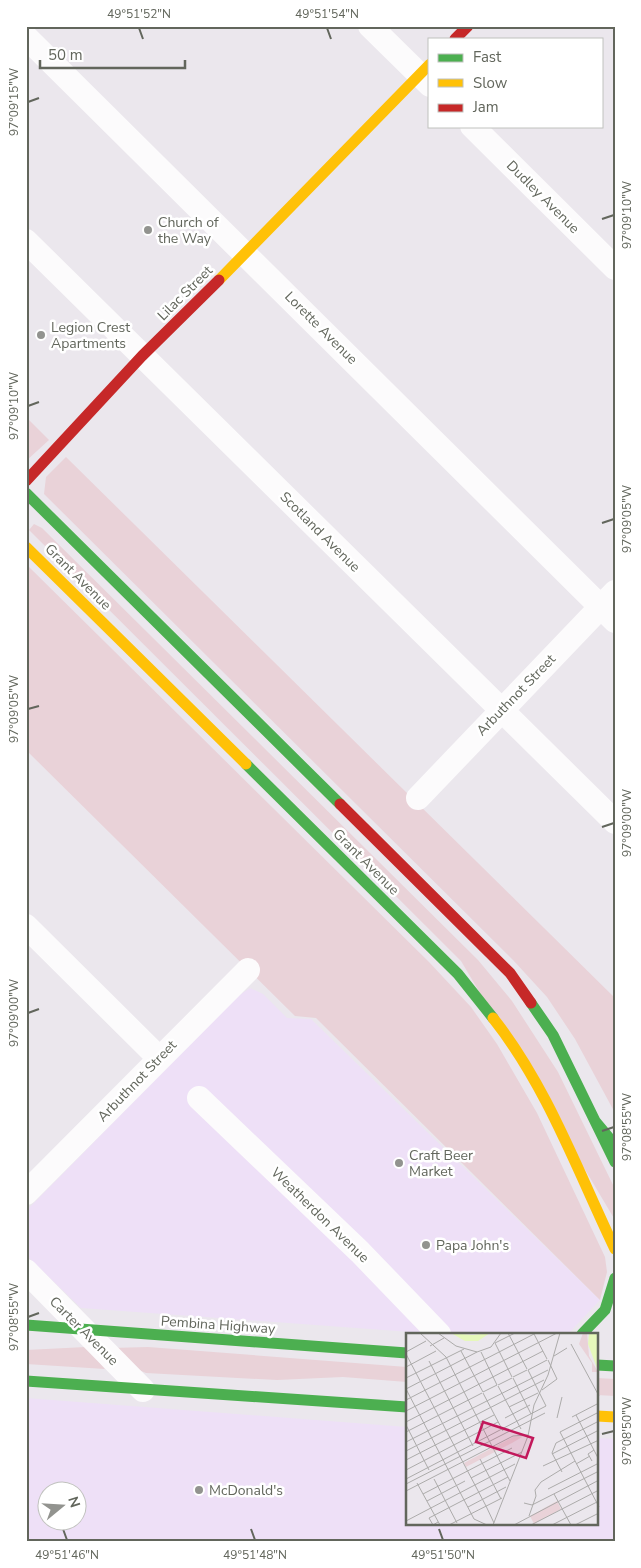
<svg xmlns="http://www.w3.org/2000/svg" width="641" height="1568" viewBox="0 0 641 1568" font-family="'Nunito Sans',sans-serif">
  <rect width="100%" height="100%" fill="#ebe7ed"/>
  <!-- commercial -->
  <path fill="#eee0f7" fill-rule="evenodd" d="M250 988 263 994 287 1018 311 1019 600 1300 570 1332 566 1334H438L81 1308 26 1255V1211L238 996Z
    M26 1398 407 1427V1524H597V1438L615 1439V1542H26ZM48 1490H78V1520H48Z"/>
  <!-- green -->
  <path fill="#e9d2d8" d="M26 417 49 440 26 461Z
    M66 457 615 998V1113L575 1039 547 997 513 960 44 494 46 477Z
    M34 524 42 528 478 960 512 1001 558 1072 615 1189V1220L461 961 29 530Z
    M26 564 429 962 471 1007 497 1044 537 1113 605 1257 607 1272 600 1300 316 1018 295 1016 26 750Z
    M86 1347 105 1369 26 1364V1350Z
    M148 1347 407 1367V1382L343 1377 277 1380 146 1373 134 1368 111 1348Z
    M597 1378 615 1379V1396L597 1395Z"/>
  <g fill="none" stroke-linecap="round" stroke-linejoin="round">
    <!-- street -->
    <path stroke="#fcfbfc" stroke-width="24" d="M370 26 430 85
      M26 37 615 621
      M472 126 615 268
      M26 241 615 822
      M418 798 615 592
      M26 926 159 1058
      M199 1098 360 1252 439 1334
      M26 1193 248 970
      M26 1271 143 1390"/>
    <!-- fast -->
    <path stroke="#4caf50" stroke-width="11" d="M26 493 340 804
      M246 764 458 974 493 1018
      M531 1003 553 1035 615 1162
      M595 1121 615 1145
      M26 1325 407 1353
      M582 1334 605 1310 615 1278
      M597 1365 615 1366
      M26 1381 407 1407"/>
    <!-- slow -->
    <path stroke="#ffc107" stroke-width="11" d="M219 280 430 64
      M26 547 246 764
      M493 1018C547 1086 578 1172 615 1249
      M597 1416 615 1417"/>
    <!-- jam -->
    <path stroke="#c62828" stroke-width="11" d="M455 39 468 26
      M26 481 142 356 219 280
      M340 804 510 973 531 1003"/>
  </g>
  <!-- ticks -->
  <path fill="none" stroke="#62665c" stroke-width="2" d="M139 28 143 39M327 28 331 39M28 102 39 98M602 219 614 215M28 406 39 402M602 523 614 519M28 709 39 706M602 827 614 823M28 1013 39 1009M602 1131 614 1127M28 1317 39 1313M602 1434 614 1431M63 1529 67 1540M251 1529 255 1540M439 1529 443 1540"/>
  <!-- markers -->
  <g fill="#92938f" stroke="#fff" stroke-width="2">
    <circle cx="148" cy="230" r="5"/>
    <circle cx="41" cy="335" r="5"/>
    <circle cx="399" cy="1163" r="5"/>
    <circle cx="426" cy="1245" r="5"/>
    <circle cx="199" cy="1490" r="5"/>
  </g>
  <g text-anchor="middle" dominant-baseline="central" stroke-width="5" stroke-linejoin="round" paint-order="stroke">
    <!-- street labels -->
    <g font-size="14" fill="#62665c" stroke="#fff">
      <text transform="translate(543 197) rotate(45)">Dudley Avenue</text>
      <text transform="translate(185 293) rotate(-45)">Lilac Street</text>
      <text transform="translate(321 328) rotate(45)">Lorette Avenue</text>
      <text transform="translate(320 532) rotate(45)">Scotland Avenue</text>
      <text transform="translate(78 577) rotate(45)">Grant Avenue</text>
      <text transform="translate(516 695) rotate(-46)">Arbuthnot Street</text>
      <text transform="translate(366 862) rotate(45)">Grant Avenue</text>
      <text transform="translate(137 1081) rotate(-46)">Arbuthnot Street</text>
      <text transform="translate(320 1215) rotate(44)">Weatherdon Avenue</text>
      <text transform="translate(218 1325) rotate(4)">Pembina Highway</text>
      <text transform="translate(84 1331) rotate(45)">Carter Avenue</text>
    </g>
    <!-- poi labels -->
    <g font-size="14" fill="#62665c" stroke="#fff" text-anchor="start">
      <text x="158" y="222">Church of<tspan x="158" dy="16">the Way</tspan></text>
      <text x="51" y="327">Legion Crest<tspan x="51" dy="16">Apartments</tspan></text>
      <text x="409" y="1155">Craft Beer<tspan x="409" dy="16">Market</tspan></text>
      <text x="436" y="1245">Papa John's</text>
      <text x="209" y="1490">McDonald's</text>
    </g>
  </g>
  <!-- overview -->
  <g transform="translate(406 1333)">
    <rect width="192" height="192" fill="#ebe7ed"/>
    <path d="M177 0H181L183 23 192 39H186V30L173 11ZM118 103 106 110 60 134 58 130 107 104ZM151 168 155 176 128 191 124 183Z" fill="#e9d2d8"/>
    <path d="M45 0 67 2 84 0 72 8H59ZM183 0H192V38L182 11Z" fill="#e6f8bb"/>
    <path fill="none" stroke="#acabaa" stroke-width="1" d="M14 0 40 24 104 148M32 0 50 13 71 19 85 14 95 0M102 0 121 36M128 1 141 26M165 11 193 63M24 13 38 5M55 18 77 59M0 19 20 8M75 19 91 52M0 21 80 173M148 23 161 15M23 28 67 113M0 34 30 18M122 37 141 27M106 44 89 10 109 0M107 44 121 37M0 45 58 16M107 45 125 81M92 52 106 45M92 53 115 96M0 56 68 186 81 192M0 56 71 19M136 57 151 46 142 27M77 59 91 52M77 60 97 98M0 67 128 1M103 74 132 60M0 78 151 0M193 79 154 99 193 174M170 82 192 125M166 84 193 70M99 85 124 72M151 85 156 64M0 89 137 18M0 92 23 137M0 99 76 60M0 109 142 37M0 118 138 47M146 121 193 97M74 126 95 166M0 127 88 82M186 128 182 121 188 117M170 131 184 123M137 133 193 107M0 137 92 89M156 139 146 120 150 110 193 88M65 145 116 119M0 146 140 73 122 37M28 146 51 190M135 149 169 128M11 150 34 192M0 151 139 80M142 156 193 130M0 158 107 103 122 102M17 161 106 115M148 161 165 192M21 168 59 148M118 170 126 172 193 138M80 173 88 190M62 174 100 154M123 183 130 163 129 157 135 149M0 188 109 131M32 189 27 192 23 185 102 144M43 192 96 165M87 192 122 103 128 72 142 42 154 0M108 192 193 147M125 192 193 157M146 192 191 169M169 192 193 180"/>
    <path fill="#c2185b" fill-opacity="0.15" stroke="#c2185b" stroke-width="2.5" d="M77 89 127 105 120 125 70 109Z"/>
    <rect width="192" height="192" fill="none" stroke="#62665c" stroke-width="2.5"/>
  </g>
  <!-- border -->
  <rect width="641" height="1568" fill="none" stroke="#ffffff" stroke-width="55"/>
  <!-- legend -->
  <rect x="428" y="38" width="175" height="90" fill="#ffffff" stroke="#c0c2be"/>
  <rect x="438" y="54" width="25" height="8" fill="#4caf50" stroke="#c0c2be"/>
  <text x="473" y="62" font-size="15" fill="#62665c">Fast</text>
  <rect x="438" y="79" width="25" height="8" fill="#ffc107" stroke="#c0c2be"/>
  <text x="473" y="88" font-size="15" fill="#62665c">Slow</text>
  <rect x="438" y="104" width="25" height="8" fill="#c62828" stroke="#c0c2be"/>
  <text x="473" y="112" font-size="15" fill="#62665c">Jam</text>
  <!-- north arrow -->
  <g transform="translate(62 1506) rotate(72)"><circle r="24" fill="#ffffff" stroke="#c0c2be"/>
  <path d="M0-4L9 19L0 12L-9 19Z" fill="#92938f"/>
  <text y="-8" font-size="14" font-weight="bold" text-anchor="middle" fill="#62665c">N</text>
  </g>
  <!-- scale -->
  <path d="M40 60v8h145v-8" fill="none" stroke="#62665c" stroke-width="2.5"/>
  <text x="48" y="60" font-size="15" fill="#62665c" stroke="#ffffff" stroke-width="4" paint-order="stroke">50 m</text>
  <rect x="28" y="28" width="586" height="1512" fill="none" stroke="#62665c" stroke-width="2"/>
  <g font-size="12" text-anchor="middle" fill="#62665c">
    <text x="139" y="18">49°51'52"N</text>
    <text x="327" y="18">49°51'54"N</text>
    <text transform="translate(14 102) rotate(-90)" y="4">97°09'15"W</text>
    <text transform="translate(627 215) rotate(-90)" y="4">97°09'10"W</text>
    <text transform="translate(14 406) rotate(-90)" y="4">97°09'10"W</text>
    <text transform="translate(627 519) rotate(-90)" y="4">97°09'05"W</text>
    <text transform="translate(14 709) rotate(-90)" y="4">97°09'05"W</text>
    <text transform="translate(627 823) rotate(-90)" y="4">97°09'00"W</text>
    <text transform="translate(14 1013) rotate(-90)" y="4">97°09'00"W</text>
    <text transform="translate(627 1127) rotate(-90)" y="4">97°08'55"W</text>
    <text transform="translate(14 1317) rotate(-90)" y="4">97°08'55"W</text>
    <text transform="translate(627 1431) rotate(-90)" y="4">97°08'50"W</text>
    <text x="67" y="1559">49°51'46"N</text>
    <text x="255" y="1559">49°51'48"N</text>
    <text x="443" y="1559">49°51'50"N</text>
  </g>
</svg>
